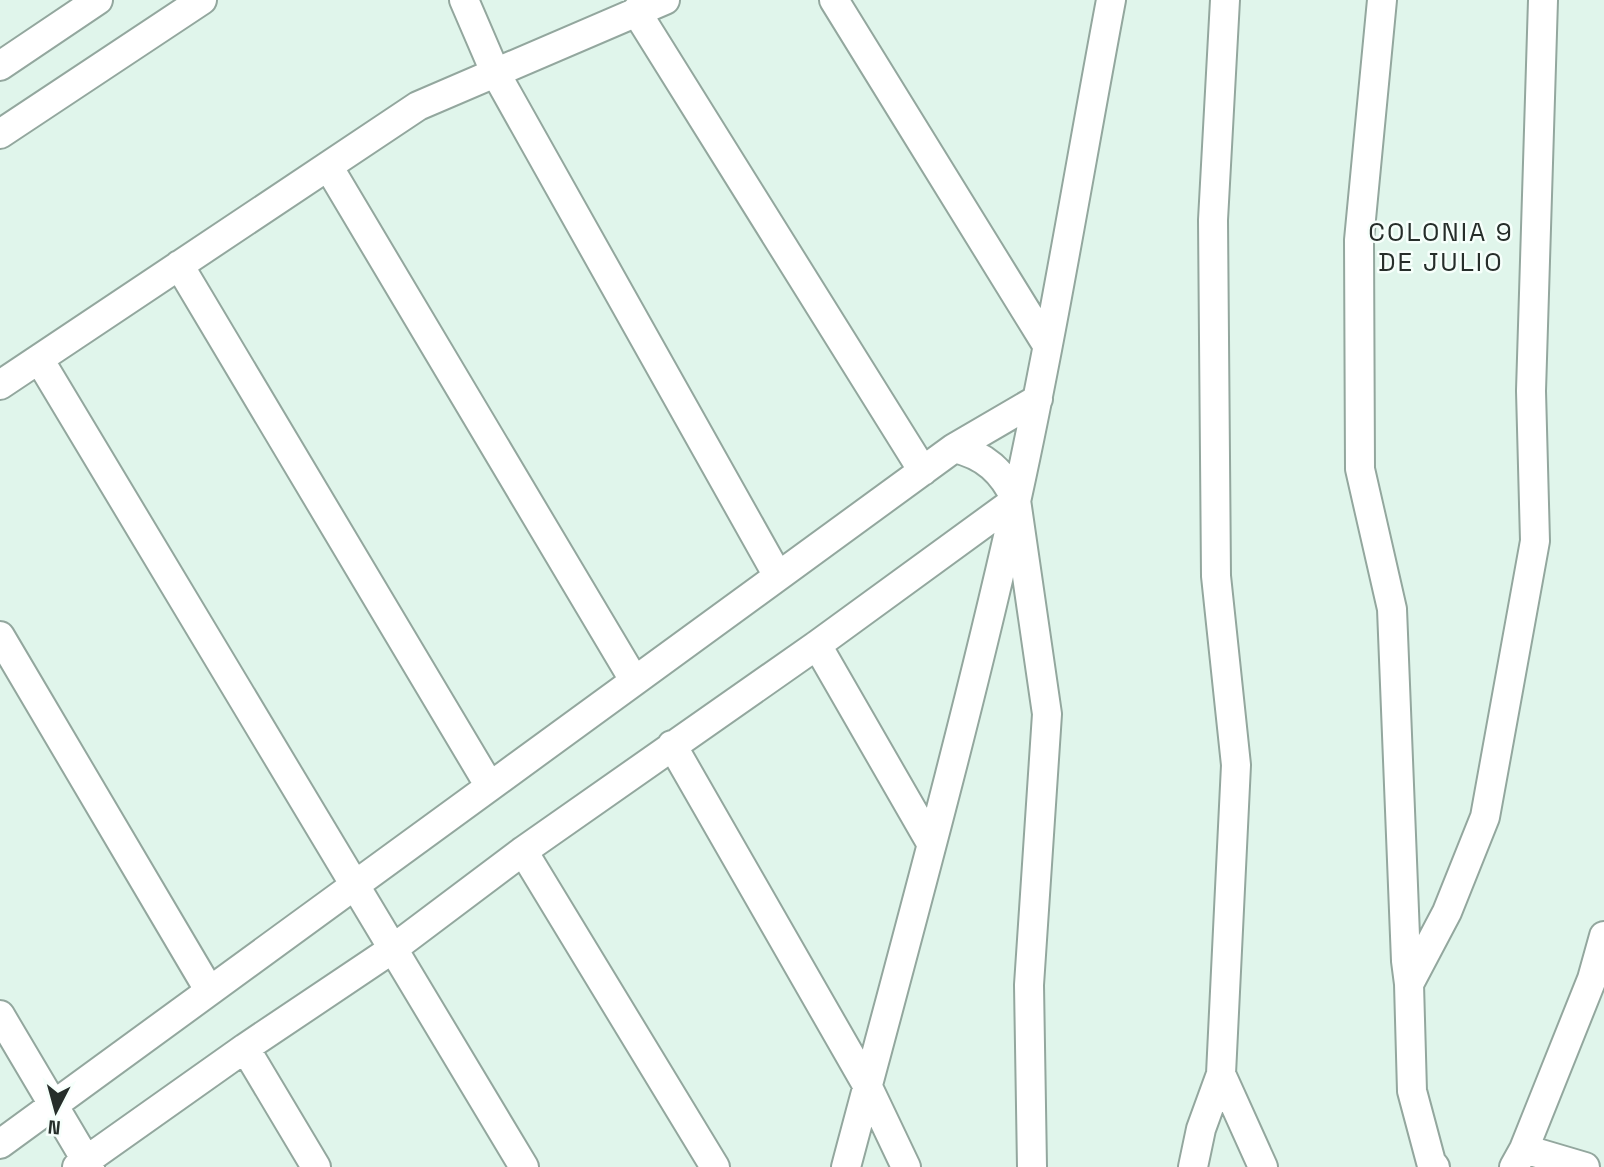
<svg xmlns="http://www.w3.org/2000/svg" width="1604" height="1167" viewBox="0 0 1604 1167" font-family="'Space Grotesk',sans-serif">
  <rect width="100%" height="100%" fill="#e0f5eb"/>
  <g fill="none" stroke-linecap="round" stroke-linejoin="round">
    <defs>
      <path id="minor" d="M464 0 495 72 778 576
        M834 0 1047 345
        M1225 0 1213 220 1216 576 1236 765 1221 1074 1263 1167
        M1382 0 1359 240 1360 469 1392 609 1406 961 1409 984 1412 1091 1431 1162 1435 1167
        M636 11 923 471
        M0 66 98 0
        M0 134 202 0
        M328 166 634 680
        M179 265 489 785
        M39 359 524 1167
        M0 385 418 106 665 0
        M954 448C985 455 1003 472 1016 500L1047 714 1029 985 1032 1167
        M0 636 209 990
        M817 645 931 843
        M672 745 867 1085 906 1167
        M523 851 715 1167
        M1409 984 1447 912 1485 817 1535 541 1531 391 1543 0
        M0 1015 90 1167
        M245 1048 316 1167
        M0 1144 954 448 1038 399
        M1524 1149 1585 1167
        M77 1167 245 1048 394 948 523 851 817 645 1016 500
        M846 1167C905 945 967 721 1017 497 1053 332 1080 165 1111 0
        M1193 1167 1201 1129 1221 1074
        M1514 1167 1524 1149 1592 979 1604 936"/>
    </defs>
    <!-- minor casing -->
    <use href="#minor" stroke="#93a79e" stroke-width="32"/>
    <!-- minor -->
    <use href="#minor" stroke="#fff" stroke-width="28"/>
  </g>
  <g text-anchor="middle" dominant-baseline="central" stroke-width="5" stroke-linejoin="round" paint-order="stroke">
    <!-- neighbourhood labels -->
    <g font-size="26" letter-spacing="2" fill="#262e2a" stroke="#f6fffb">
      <text x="1441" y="232">COLONIA 9<tspan x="1441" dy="30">DE JULIO</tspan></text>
    </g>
  </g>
  <!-- north arrow -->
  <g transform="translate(56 1111) rotate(186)" stroke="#f6fffb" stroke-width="5" paint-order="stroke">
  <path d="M0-5L12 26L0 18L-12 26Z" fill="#262e2a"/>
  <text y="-10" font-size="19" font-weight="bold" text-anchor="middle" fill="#262e2a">N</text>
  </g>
</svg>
